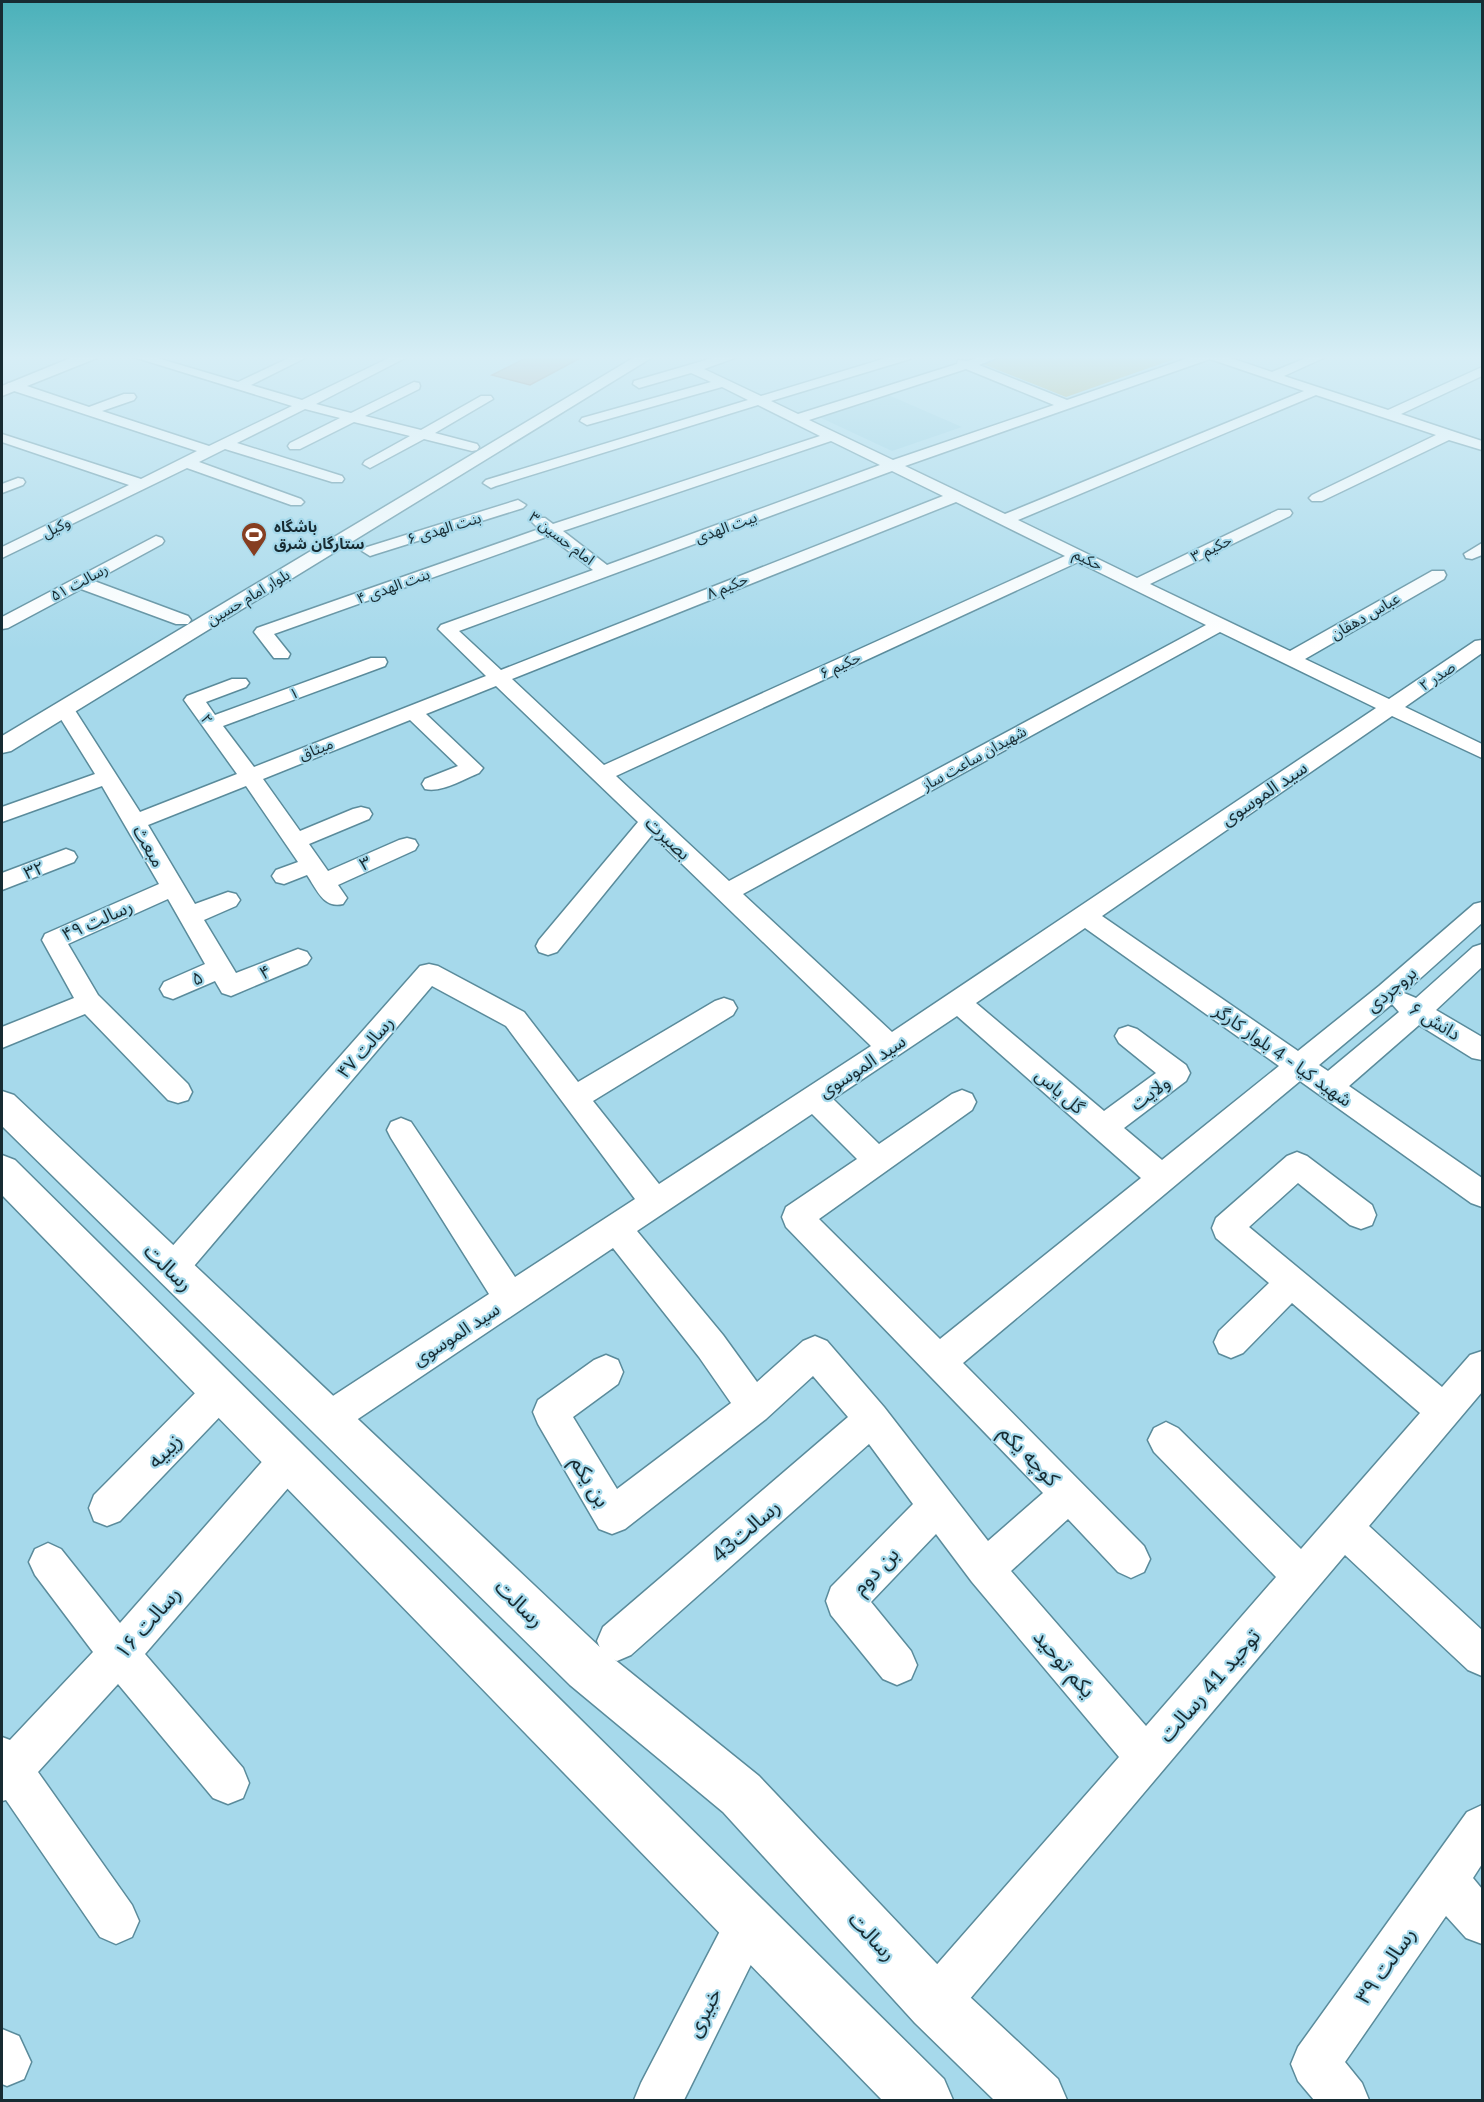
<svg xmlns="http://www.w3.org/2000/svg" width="1484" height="2102" viewBox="0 0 1484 2102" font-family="Mulish,'Noto Sans Arabic',sans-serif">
  <rect width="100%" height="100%" fill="#a6d9eb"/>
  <!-- built -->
  <path fill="#92cee2" d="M886 394 962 427 892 451 817 416Z"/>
  <!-- green -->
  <path fill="#b4a960" d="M1009 355H1186L1066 397 983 364Z"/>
  <!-- building -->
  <path fill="#b68b7b" stroke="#936a5b" stroke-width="1.5" d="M532 355H586L530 385 492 375Z"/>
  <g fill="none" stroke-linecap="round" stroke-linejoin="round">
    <defs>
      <path id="minor" d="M127 355H147L238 382 295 355H311L251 385 302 400 395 355H411L316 404 351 413 414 382 419 383 420 386 419 389 365 416 421 430 481 396H491L493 399 435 433 477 444 479 447 477 450 472 451 424 439 370 468 363 464 365 461 410 436 354 422 300 449H290L288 446 290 443 340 418 305 409 237 443 342 476 344 479 342 482H332L225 449 199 462 301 499 304 502 301 505H291L187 468 2 558V547L129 485 2 442V434L141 479 197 451 8 389 7 386 8 383H18L89 407 124 394H134L136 397 134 400 102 411 209 446 292 406Z
        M723 355H743L704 369 761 396 896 355 912 356 910 359 771 401 798 414 957 364 958 360 967 361 985 355H1004L979 365 1067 400 1197 355H1222L1272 372 1313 355H1330L1284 376 1388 410 1482 367V376L1401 414 1482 441V450L1449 440 1322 501H1312L1309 498 1312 495 1436 435 1316 395 1018 520 1137 578 1278 510H1290L1292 513 1290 516 1150 584 1290 651 1432 571H1444L1446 575 1444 579 1305 659 1389 699 1475 641 1482 640V653L1405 707 1482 744V758L1392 716 1102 916 1298 1051 1379 986 1474 904 1482 902V923L1404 993 1416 998 1473 947 1482 944V967L1436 1010 1482 1037V1060L1472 1058 1419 1025 1349 1086 1482 1178V1207L1471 1203 1300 1081 963 1363 1144 1546 1150 1559 1144 1572 1131 1578 1118 1572 1068 1519 1011 1571 1146 1726 1276 1577 1154 1452 1148 1440 1154 1428 1166 1422 1178 1428 1301 1549 1420 1413 1292 1303 1243 1353 1231 1358 1219 1353 1214 1342 1219 1331 1269 1283 1216 1238 1212 1228 1216 1218 1287 1156 1297 1152 1307 1156 1372 1205 1376 1215 1372 1225 1361 1229 1350 1225 1298 1183 1249 1227 1442 1387 1470 1355 1482 1351V1392L1369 1526 1482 1630V1676L1468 1670 1345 1555 952 2020 935 2027 918 2020 911 2003 918 1986 1119 1757 972 1582 936 1534 871 1602 911 1651 917 1665 911 1679 897 1685 883 1679 831 1615 826 1601 831 1587 913 1504 869 1444 631 1655 617 1661 603 1655 597 1641 603 1627 848 1417 813 1376 766 1419 625 1529 612 1534 599 1529 538 1424 533 1412 538 1400 594 1360 606 1355 618 1360 623 1372 618 1384 573 1417 617 1489 731 1403 699 1357 613 1248 340 1431 328 1436 316 1431 311 1419 316 1407 489 1294 391 1138 387 1130 391 1122 401 1118 411 1122 515 1277 635 1199 506 1026 432 986 183 1279 172 1284 161 1279 156 1269 161 1259 420 966 429 964 438 966 524 1012 578 1082 715 1001 724 998 733 1001 737 1008 733 1015 593 1101 659 1184 871 1046 652 835 557 952 548 955 539 952 536 946 539 940 638 822 496 686 426 714 483 768 479 773C464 779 442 793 425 789L422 784 425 779 458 766 410 720 263 779 300 831 353 809 361 807 369 809 372 814 369 819 309 844 328 871 399 840 407 838 415 840 418 845 415 850 338 885 347 898 343 904C324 909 317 890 307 875L284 884 276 882 272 876 276 870 298 862 246 786 148 825 195 904 228 892 236 894 240 900 236 906 204 920 236 973 298 949 307 952 311 958 307 964 231 996 222 993 215 981 173 999 164 996 160 989 164 982 205 964 168 899 68 944 98 995 188 1084 192 1092 188 1100 178 1103 168 1100 85 1014 2 1048V1027L74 998 42 940 45 934 159 884 102 786 2 822V807L95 774 54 708 57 704H71L140 812 237 774 184 700 187 696 232 679H246L249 683 246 687 206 702 215 715 371 658H385L387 662 385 666 223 726 254 767 486 676 438 629 441 625 593 570 549 536 274 634 290 654 288 658H274L254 632 257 628 539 529 531 521 533 518H545L553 524 820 436 758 405 496 486 491 488 483 483 486 480 748 400 722 387 587 425 580 421 582 418 711 382 691 373 639 388 633 384 634 381ZM1210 359 1304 391 1005 514 905 466ZM966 369 1054 405 893 460 809 420ZM831 441 880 465 607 565 563 531ZM892 471 943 496 501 670 459 631ZM956 502 1065 556 604 765 512 679ZM1078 562 1206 625 729 881 616 776ZM1220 632 1376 708 892 1032 743 894ZM1085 928 1279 1066 1162 1160 1124 1128 1186 1081 1190 1073 1186 1065 1137 1029 1128 1026 1119 1029 1115 1036 1119 1043 1156 1073 1104 1111 976 1003ZM1392 1004 1399 1012 1328 1071 1319 1065ZM957 1016 1141 1178 940 1339 819 1219 972 1110 976 1102 972 1094 962 1090 952 1094 879 1144 833 1099ZM812 1114 857 1159 786 1207 782 1217 786 1227 1043 1493 988 1541 884 1407 827 1341 815 1336 803 1341 757 1382 723 1335 637 1231Z
        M18 478 23 479 25 482 23 485 2 493V484Z
        M518 500 526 505 523 508 376 554 370 556 362 551 364 548Z
        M156 536 162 538 164 541 162 544 94 581 188 616 191 620 188 624H176L81 589 8 628 2 629V617Z
        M1482 543V555L1472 559 1466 558 1464 554Z
        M66 849 74 852 77 857 74 862 2 890V873Z
        M220 1375 232 1380 237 1392 232 1404 120 1521 107 1526 94 1521 89 1508 94 1495 208 1380Z
        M288 1442 301 1447 306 1460 301 1473 145 1654 243 1768 249 1783 243 1798 228 1804 213 1798 118 1684 38 1772 132 1905 139 1921 132 1937 116 1944 100 1937 6 1800 2 1801V1737L10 1740 93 1652 35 1575 29 1562 35 1549 48 1543 61 1549 120 1623 275 1447Z
        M1482 1805V1864L1473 1878 1482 1889V1944L1466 1938 1446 1916 1345 2062 1362 2083 1369 2100H1314L1298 2081 1291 2064 1298 2047 1467 1812Z
        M748 1901 764 1908 771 1924 684 2100H634L641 2083 732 1908Z
        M2 2029 19 2036 31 2062 24 2079 7 2086 2 2084Z"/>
      <path id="tertiary" d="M78 355H99L97 358 2 396V386Z"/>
      <path id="secondary" d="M638 355H656L11 751 2 753V736Z
        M2 1091 14 1095 604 1651 759 1776 955 1983 1058 2079 1067 2100H994L915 2023 723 1812 570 1685 2 1126Z
        M2 1155 15 1160 944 2079 953 2100H882L2 1195Z"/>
    </defs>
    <!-- minor casing -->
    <use href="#minor" stroke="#5a8b9b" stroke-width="3"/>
    <!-- tertiary casing -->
    <use href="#tertiary" stroke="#5a8b9b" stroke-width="3"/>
    <!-- secondary casing -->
    <use href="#secondary" stroke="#5a8b9b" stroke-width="3"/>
    <!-- minor -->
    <use href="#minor" fill="#fff" fill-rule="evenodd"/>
    <!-- tertiary -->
    <use href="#tertiary" fill="#fff" fill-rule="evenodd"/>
    <!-- secondary -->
    <use href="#secondary" fill="#fff" fill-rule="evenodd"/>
  </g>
  <!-- sky -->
  <linearGradient id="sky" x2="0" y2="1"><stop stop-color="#4bb1ba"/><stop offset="0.55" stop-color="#d7eef6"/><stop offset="1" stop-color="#d7eef6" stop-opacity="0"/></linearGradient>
  <rect width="1484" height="650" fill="url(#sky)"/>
  <!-- icons -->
  <defs>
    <symbol id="stadium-pin" viewBox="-11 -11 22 30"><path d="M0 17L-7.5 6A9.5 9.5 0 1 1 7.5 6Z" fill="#863e21" stroke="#a6d9eb"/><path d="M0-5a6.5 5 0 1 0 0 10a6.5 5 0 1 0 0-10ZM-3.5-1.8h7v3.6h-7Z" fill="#fff"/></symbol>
  </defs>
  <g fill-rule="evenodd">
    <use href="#stadium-pin" x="239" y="520" width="30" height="40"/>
  </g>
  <g text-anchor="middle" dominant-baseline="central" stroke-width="4.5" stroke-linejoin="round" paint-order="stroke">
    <!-- far-poi labels -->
    <g font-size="15" font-weight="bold" fill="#172b32" stroke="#a6d9eb" text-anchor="start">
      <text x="274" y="526">باشگاه<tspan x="274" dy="17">ستارگان شرق</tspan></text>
    </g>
    <!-- far-street labels -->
    <g font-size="15" fill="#172b32" stroke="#a6d9eb">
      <text transform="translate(56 527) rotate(-26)">وکیل</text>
      <text transform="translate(726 527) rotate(-20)">بیت الهدی</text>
      <text transform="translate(444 528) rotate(-17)">بنت الهدی ۶</text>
      <text transform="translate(562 538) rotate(37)">امام حسین ۳</text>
      <text transform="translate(1211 548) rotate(-26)">حکیم ۳</text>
      <text transform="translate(1088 559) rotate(26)">حکیم</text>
      <text transform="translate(79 582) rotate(-28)">رسالت ۵۱</text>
      <text transform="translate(393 586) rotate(-20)">بنت الهدی ۴</text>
      <text transform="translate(727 586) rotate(-22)">حکیم ۸</text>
      <text transform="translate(248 597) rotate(-31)">بلوار امام حسین</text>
      <text transform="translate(1365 616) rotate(-30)">عباس دهقان</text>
      <text transform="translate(840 665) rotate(-25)">حکیم ۶</text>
      <text transform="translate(1437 676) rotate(-34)">صدر ۲</text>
      <text transform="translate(294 693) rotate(-20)">۱</text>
      <text transform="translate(207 719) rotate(55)">۲</text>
      <text transform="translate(316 749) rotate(-22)">میثاق</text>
      <text transform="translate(974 758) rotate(-29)">شهیدان ساعت ساز</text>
    </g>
    <!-- street labels -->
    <g font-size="18" fill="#172b32" stroke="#a6d9eb">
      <text transform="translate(1264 793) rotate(-34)">سید الموسوی</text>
      <text transform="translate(668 838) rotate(43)">بصیرت</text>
      <text transform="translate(149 846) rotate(60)">مبعث</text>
      <text transform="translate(365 863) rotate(-24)">۳</text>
      <text transform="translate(34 870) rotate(-21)">۳۲</text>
      <text transform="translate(97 920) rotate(-24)">رسالت ۴۹</text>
      <text transform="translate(265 972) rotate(-23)">۴</text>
      <text transform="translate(197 978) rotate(-24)">۵</text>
      <text transform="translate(1391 989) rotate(-40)">بروجردی</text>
      <text transform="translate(1435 1021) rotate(31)">دانش ۶</text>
      <text transform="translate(365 1047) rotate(-49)">رسالت ۴۷</text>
      <text transform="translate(1283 1055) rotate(35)">شهید کیا - 4 بلوار کارگر</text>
      <text transform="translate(862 1066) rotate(-33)">سید الموسوی</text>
      <text transform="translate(1060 1091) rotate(41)">گل یاس</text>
      <text transform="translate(1150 1093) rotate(-37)">ولایت</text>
      <text transform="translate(456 1334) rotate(-33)">سید الموسوی</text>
    </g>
    <!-- near-street labels -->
    <g font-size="21" fill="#172b32" stroke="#a6d9eb">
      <text transform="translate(169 1267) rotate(44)">رسالت</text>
      <text transform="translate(164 1450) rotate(-46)">زیبیه</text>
      <text transform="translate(1030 1455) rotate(46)">کوچه یکم</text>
      <text transform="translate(591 1481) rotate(59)">بن یکم</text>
      <text transform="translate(745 1530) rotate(-41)">رسالت43</text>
      <text transform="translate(875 1570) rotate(-46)">بن دوم</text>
      <text transform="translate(520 1603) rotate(44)">رسالت</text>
      <text transform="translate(147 1622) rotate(-49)">رسالت ۱۶</text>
      <text transform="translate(1065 1663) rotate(49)">یکم توحید</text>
      <text transform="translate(1209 1685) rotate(-49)">توحید 41 رسالت</text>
      <text transform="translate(873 1936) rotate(47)">رسالت</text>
      <text transform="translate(1385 1965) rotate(-55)">رسالت ۳۹</text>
      <text transform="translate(703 2012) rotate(-63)">خبیری</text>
    </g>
  </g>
  <!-- border -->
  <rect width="1484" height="2102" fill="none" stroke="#172b32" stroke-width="6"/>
</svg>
